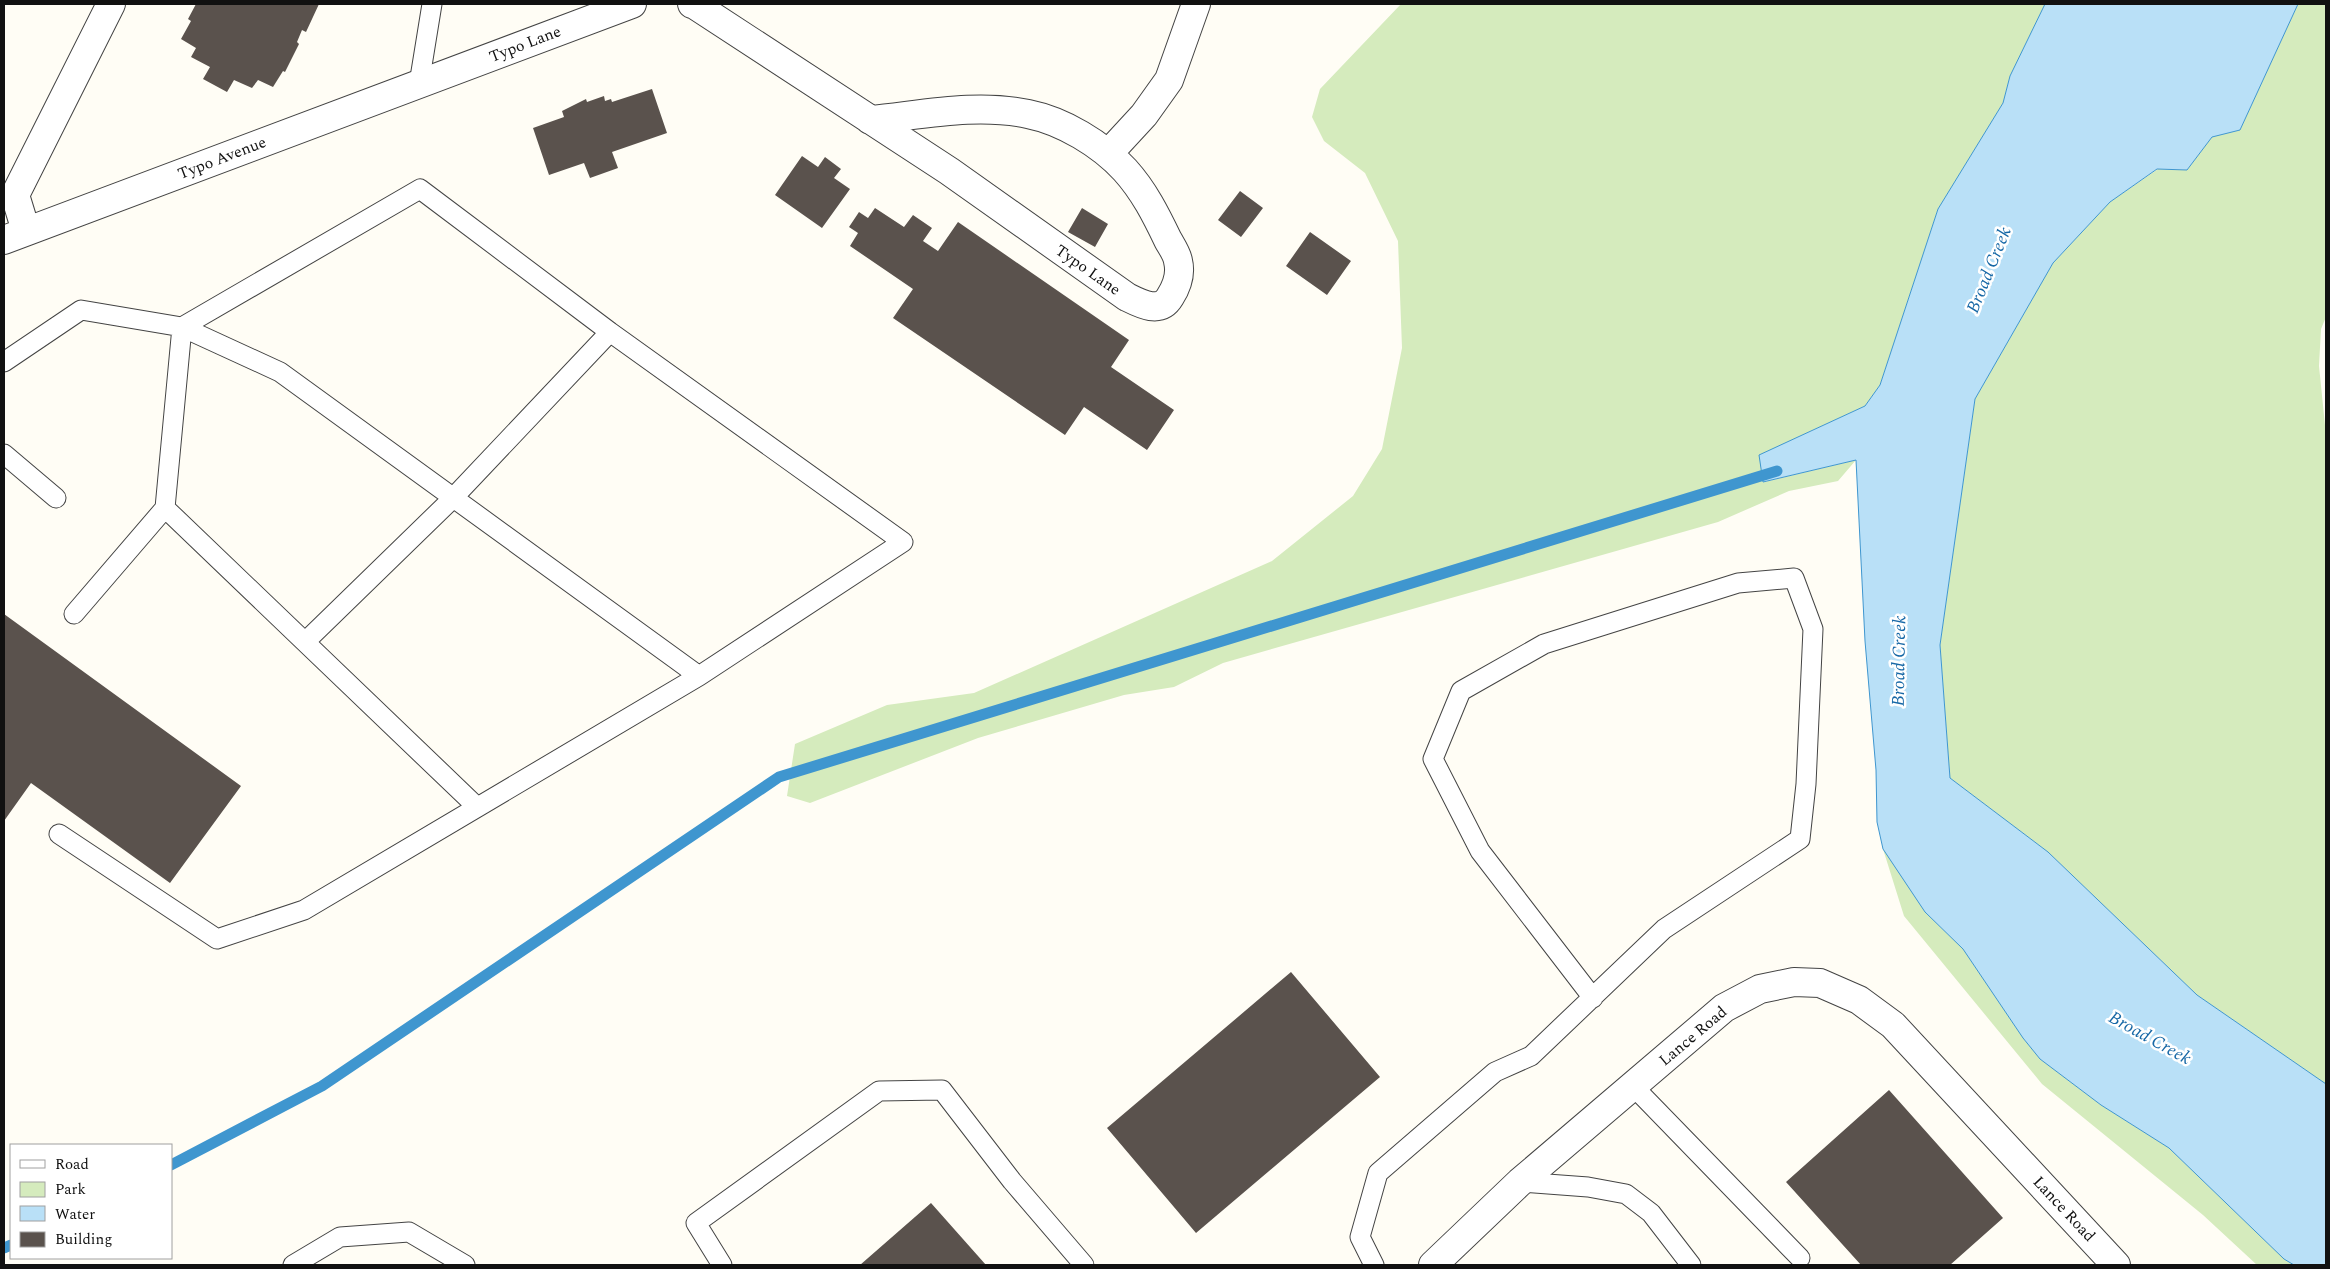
<svg xmlns="http://www.w3.org/2000/svg" width="2330" height="1269" viewBox="0 0 2330 1269" font-family="Spectral,serif">
  <rect width="100%" height="100%" fill="#fffdf5"/>
  <!-- green -->
  <path fill="#d5ebbd" d="M1401 4H2045L2010 76 2003 103 1938 209 1880 385 1865 406 1760 455 1764 482 1856 460 1838 481 1789 491 1718 522 1223 663 1174 687 1124 695 978 738 810 803 787 796 795 744 887 705 974 693 1272 561 1353 496 1382 449 1402 348 1398 241 1365 173 1324 141 1312 117 1320 89Z
    M2298 4H2326V317L2321 329 2319 366 2326 435V1084L2197 995 2048 852 1950 778 1940 645 1975 399 2053 263 2110 202 2158 169 2187 170 2212 137 2240 130Z
    M1883 849 1925 912 1963 949 2023 1038 2040 1059 2101 1105 2169 1148 2284 1259 2294 1265H2257L2203 1215 2042 1084 1904 916Z"/>
  <!-- water -->
  <path fill="#b9e0f7" stroke="#3f96cf" d="M2045 4H2298L2240 130 2212 137 2187 170 2157 169 2110 202 2053 263 1975 399 1940 645 1950 778 2048 852 2197 995 2326 1084V1265H2294L2284 1259 2169 1148 2101 1105 2040 1059 2023 1038 1963 949 1925 912 1883 849 1877 822 1876 770 1865 641 1856 460 1763 482 1759 455 1865 406 1880 385 1938 209 2003 103 2010 76Z"/>
  <g fill="none" stroke-linecap="round" stroke-linejoin="round">
    <!-- stream -->
    <path stroke="#3f96cf" stroke-width="11" d="M171 1165 322 1086 779 777 1777 471
      M4 1248 11 1245"/>
  </g>
  <!-- building -->
  <path fill="#5a524d" d="M196 4H319L306 32 302 30 297 42 299 44 285 72 283 71 273 87 258 80 252 88 234 80 227 92 203 79 210 67 191 57 196 48 181 39 191 21 188 19Z
    M652 89 667 133 612 152 618 168 590 178 584 163 549 175 533 128 564 117 562 111 586 99 587 102 604 96 605 101 611 99 612 102Z
    M802 156 818 167 825 157 841 169 834 178 850 189 822 228 775 195Z
    M1240 191 1263 208 1241 237 1218 220Z
    M875 208 904 227 913 215 932 228 923 241 938 251 958 222 1129 340 1111 367 1174 410 1147 450 1084 407 1065 435 893 318 913 289 850 246 858 233 849 227 859 212 868 218Z
    M1082 208 1108 224 1095 247 1068 232Z
    M1310 232 1351 261 1327 295 1286 266Z
    M4 614 241 786 170 883 31 783 4 821Z
    M1291 972 1380 1077 1196 1233 1107 1128Z
    M1889 1090 2003 1218 1950 1265H1861L1786 1182Z
    M931 1203 986 1265H860Z"/>
  <g fill="none" stroke-linecap="round" stroke-linejoin="round">
    <defs>
      <path id="lane" d="M419 84 432 4
        M4 362 81 310 182 327 280 372 699 676 304 910 217 939 59 834
        M4 454 56 498
        M165 508 476 806
        M74 614 165 508 182 327 420 189 610 332 903 542 699 676
        M305 642 452 499 610 332
        M1633 1086 1800 1258
        M1520 1182 1588 1187 1626 1194 1651 1213 1691 1265
        M293 1265 340 1237 409 1232 465 1265
        M722 1265 696 1223 879 1091 942 1090 1012 1181 1084 1265
        M1374 1265 1360 1237 1378 1173 1495 1072 1531 1056 1664 929 1800 839 1806 784 1813 629 1794 578 1738 583 1544 644 1461 691 1433 759 1480 851 1593 998"/>
      <path id="street" d="M692 4 695 5 949 171 1127 297C1141 304 1160 314 1170 297 1177 286 1181 273 1178 261 1177 254 1172 247 1168 240 1156 215 1144 191 1125 170 1101 144 1063 121 1028 114 976 103 922 115 870 120
        M1108 154 1144 115 1169 80 1196 4
        M26 231 15 195 111 4
        M4 240 632 4
        M1433 1265 1520 1182 1724 1008 1760 989 1794 982 1820 983 1859 1000 1893 1025 2116 1265"/>
    </defs>
    <!-- lane casing -->
    <use href="#lane" stroke="#444" stroke-width="21"/>
    <!-- street casing -->
    <use href="#street" stroke="#444" stroke-width="30"/>
    <!-- lane -->
    <use href="#lane" stroke="#fff" stroke-width="19"/>
    <!-- street -->
    <use href="#street" stroke="#fff" stroke-width="28"/>
  </g>
  <g text-anchor="middle" dominant-baseline="central" stroke-width="5" stroke-linejoin="round" paint-order="stroke">
    <!-- street labels -->
    <g font-size="16" fill="#111" stroke="#fff">
      <text transform="translate(525 44) rotate(-21)">Typo Lane</text>
      <text transform="translate(222 158) rotate(-21)">Typo Avenue</text>
      <text transform="translate(1088 270) rotate(35)">Typo Lane</text>
      <text transform="translate(1693 1036) rotate(-40)">Lance Road</text>
      <text transform="translate(2064 1209) rotate(47)">Lance Road</text>
    </g>
    <!-- water labels -->
    <g font-size="18" font-style="italic" fill="#1768a6" stroke="#fff">
      <text transform="translate(1989 270) rotate(-68)">Broad Creek</text>
      <text transform="translate(1899 661) rotate(-89)">Broad Creek</text>
      <text transform="translate(2150 1038) rotate(29)">Broad Creek</text>
    </g>
  </g>
  <!-- border -->
  <rect width="2330" height="1269" fill="none" stroke="#111111" stroke-width="10"/>
  <!-- legend -->
  <rect x="10" y="1144" width="162" height="115" fill="#ffffff" stroke="#a0a0a0"/>
  <rect x="20" y="1160" width="25" height="8" fill="#ffffff" stroke="#a0a0a0"/>
  <text x="55" y="1169" font-size="15" fill="#111111">Road</text>
  <rect x="20" y="1182" width="25" height="15" fill="#d5ebbd" stroke="#a0a0a0"/>
  <text x="55" y="1194" font-size="15" fill="#111111">Park</text>
  <rect x="20" y="1206" width="25" height="15" fill="#b9e0f7" stroke="#a0a0a0"/>
  <text x="55" y="1219" font-size="15" fill="#111111">Water</text>
  <rect x="20" y="1232" width="25" height="15" fill="#5a524d" stroke="#a0a0a0"/>
  <text x="55" y="1244" font-size="15" fill="#111111">Building</text>
</svg>
